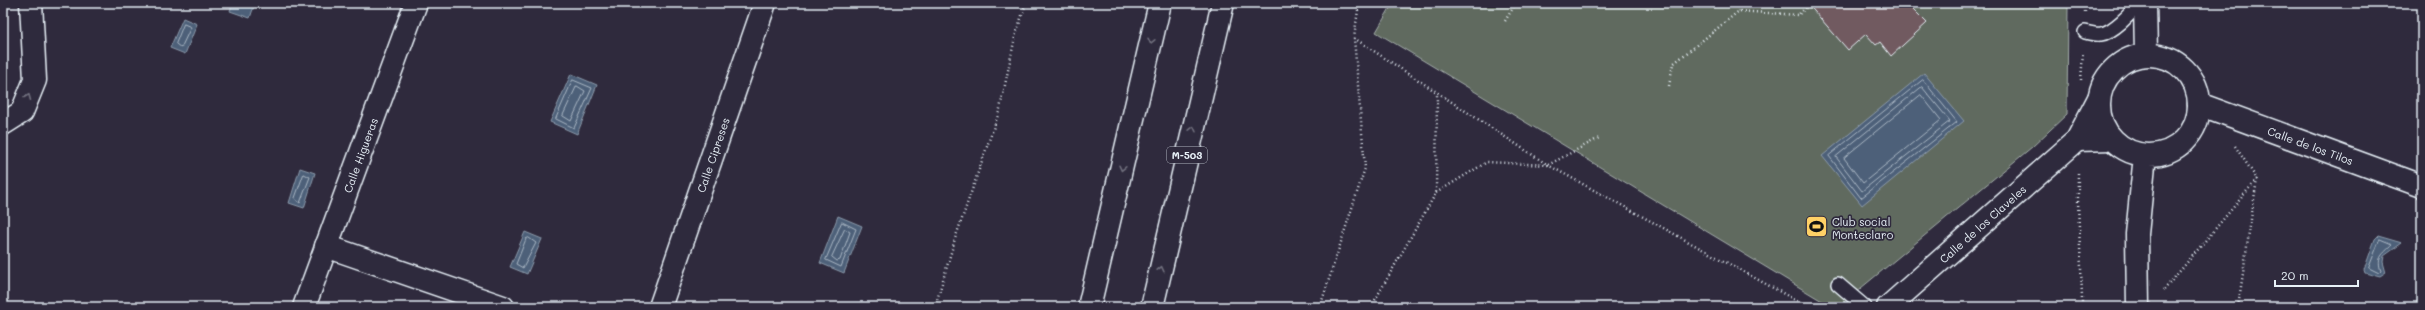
<svg xmlns="http://www.w3.org/2000/svg" width="2425" height="310" font-family="Mali,sans-serif">
  <style>
    .park { fill: #606a5e; stroke: #a4aeab }
    .water { fill: #4e6179; stroke: #8c9bac }
    .lines { fill: none; stroke-linecap: round; stroke-linejoin: round }
    .shore { stroke: #aab7c5; stroke-width: 1 }
    .building { fill: #715a61; stroke: #e8f1f8 }
    .lane-casing { stroke: #e8f1f8; stroke-width: 16 }
    .street-casing { stroke: #e8f1f8; stroke-width: 25 }
    .secondary-casing { stroke: #e8f1f8; stroke-width: 25 }
    .highway-casing { stroke: #e8f1f8; stroke-width: 25 }
    .path { stroke: #e8f1f8; stroke-width: 2.5; stroke-dasharray: 1 3; stroke-linecap: butt }
    .lane { stroke: #2f2a3d; stroke-width: 13 }
    .street { stroke: #2f2a3d; stroke-width: 22 }
    .secondary { stroke: #2f2a3d; stroke-width: 22 }
    .highway { stroke: #2f2a3d; stroke-width: 22 }
    .oneway { stroke: #70707e }
    .labels { text-anchor: middle; dominant-baseline: central; stroke-width: 3.5; stroke-linejoin: round; paint-order: stroke }
    .shield { fill: #2f2a3d; stroke: #b0b5c0; stroke-width: 1 }
    .shield-label { font-size: 10px; font-weight: bold; fill: #e8f1f8 }
    .street-label { font-size: 11px; fill: #e8f1f8; stroke: #2f2a3d }
    .poi-label { font-size: 11px; fill: #e8f1f8; stroke: #2f2a3d; text-anchor: start }
  </style>
  <rect width="100%" height="100%" fill="#2f2a3d"/>
  <filter id="ink" filterUnits="userSpaceOnUse"><feTurbulence type="fractalNoise" baseFrequency=".025" numOctaves="2"/><feDisplacementMap in="SourceGraphic" scale="8" xChannelSelector="R" yChannelSelector="G"/><feConvolveMatrix kernelMatrix="1 2 1 2 8 2 1 2 1" color-interpolation-filters="sRGB"/></filter>
  <g filter="url(#ink)">
    <!-- park -->
    <path class="park" d="M1393,3H2068L2067,114L2032,147L1838,307H1832L1376,32Z"/>
    <!-- water -->
    <path class="water" d="M233,3H255L250,18L230,11Z
      M183,18L197,24L185,54L170,48Z
      M1924,73L1964,121L1862,205L1822,156Z
      M571,74L597,85L577,134L550,122Z
      M300,168L315,173L304,208L289,203Z
      M838,216L862,226L844,273L820,263Z
      M525,232L542,239L527,274L510,267Z
      M2378,236L2402,243L2384,256L2383,262L2386,273L2380,277L2365,273L2364,270L2375,239Z"/>
    <g class="lines">
      <!-- shore -->
      <path class="shore" d="M184,24L191,27L181,48L176,44Z
        M573,80L592,88L574,128L556,119Z
        M1923,80L1957,122L1861,198L1829,156Z
        M577,86L585,91L571,121L563,116Z
        M1922,87L1950,121L1862,191L1836,157Z
        M1921,95L1941,120L1863,183L1844,158Z
        M304,174L310,177L300,203L295,199Z
        M842,222L856,229L841,267L826,260Z
        M845,229L850,232L840,260L837,261L832,257Z
        M529,238L536,243L523,268L516,264L526,239Z
        M2380,240L2392,245C2383,254 2376,257 2381,271L2379,273L2369,268Z"/>
    </g>
    <!-- building -->
    <path class="building" d="M1807,3H1907L1927,23L1891,56L1880,42L1876,45L1866,34L1848,50Z"/>
    <g class="lines">
      <defs>
        <path id="lane" d="M2085,32C2089,33 2096,35 2101,34C2111,33 2134,13 2136,3
          M1838,284L1865,307"/>
        <g id="street">
          <path id="s1" d="M2199,104L2422,186"/>
          <path d="M3,124L22,112L35,80L31,3"/>
          <path d="M2077,140L2111,139"/>
          <path d="M326,246L503,307"/>
          <path id="s2" d="M304,307L416,3"/>
          <path id="s3" d="M660,307L765,3"/>
          <path id="s4" d="M1888,307L2077,140L2099,98"/>
        </g>
        <path id="secondary" d="M2145,3L2146,54
          M2099 105a50 50 0 1 1 100 0a50 50 0 1 1-100 0Z
          M2138,307L2137,234L2145,155"/>
        <path id="highway" d="M1089,307L1160,3
          M1152,307L1223,3"/>
      </defs>
      <!-- lane casing -->
      <use href="#lane" class="lane-casing"/>
      <!-- street casing -->
      <use href="#street" class="street-casing"/>
      <!-- secondary casing -->
      <use href="#secondary" class="secondary-casing"/>
      <!-- highway casing -->
      <use href="#highway" class="highway-casing"/>
      <!-- path -->
      <path class="path" d="M1736,3L1739,11
        M2085,3V12
        M1505,21L1516,3
        M1354,38L1548,165L1599,138
        M2081,80L2083,53
        M1669,86L1673,64L1739,11L1798,15L1811,3
        M2235,146L2257,179L2238,307
        M2078,173C2077,218 2082,262 2082,307
        M1436,193L1487,162L1548,165L1808,307
        M2164,290L2257,179
        M935,307L955,239L1000,109L1015,37L1026,3
        M1320,307L1365,168L1354,38L1359,3
        M1371,307L1436,193L1437,93"/>
      <!-- lane -->
      <use href="#lane" class="lane"/>
      <!-- street -->
      <use href="#street" class="street"/>
      <!-- secondary -->
      <use href="#secondary" class="secondary"/>
      <!-- highway -->
      <use href="#highway" class="highway"/>
    </g>
    <!-- one-way arrows -->
    <defs><path id="oneway-chevron" d="M-2-3.5L2.5 0L-2 3.5" fill="none" stroke-width="1.6" stroke-linecap="round" stroke-linejoin="round"/></defs>
    <g class="oneway">
      <use href="#oneway-chevron" transform="translate(1151 41) rotate(103)"/>
      <use href="#oneway-chevron" transform="translate(28 97) rotate(-68)"/>
      <use href="#oneway-chevron" transform="translate(1193 129) rotate(-77)"/>
      <use href="#oneway-chevron" transform="translate(1122 168) rotate(103)"/>
      <use href="#oneway-chevron" transform="translate(1161 269) rotate(-77)"/>
    </g>
  </g>
  <!-- icons -->
  <defs>
    <symbol id="stadium-square" viewBox="-11 -11 22 22"><rect x="-9" y="-9" width="18" height="18" rx="4" fill="#ffd166" stroke="#2f2a3d"/><path d="M0-5a6.5 5 0 1 0 0 10a6.5 5 0 1 0 0-10ZM-3.5-1.8h7v3.6h-7Z" fill="#111"/></symbol>
  </defs>
  <g fill-rule="evenodd">
    <use href="#stadium-square" x="1804" y="214" width="25" height="25"/>
  </g>
  <g class="labels">
    <!-- shield labels -->
    <rect class="shield" x="1167" y="147" width="40" height="16" rx="3"/>
    <g class="shield-label">
      <text x="1187" y="155">M-503</text>
    </g>
    <!-- street labels -->
    <g class="street-label">
      <text stroke="none"><textPath href="#s1" startOffset="119">Calle de los Tilos</textPath></text>
      <text stroke="none"><textPath href="#s2" startOffset="162">Calle Higueras</textPath></text>
      <text stroke="none"><textPath href="#s3" startOffset="161">Calle Cipreses</textPath></text>
      <text stroke="none"><textPath href="#s4" startOffset="126">Calle de los Claveles</textPath></text>
    </g>
    <!-- poi labels -->
    <g class="poi-label">
      <text x="1832" y="221">Club social<tspan x="1832" dy="13">Monteclaro</tspan></text>
    </g>
  </g>
  <!-- margin -->
  <rect width="2425" height="310" fill="none" stroke="#2f2a3d" stroke-width="16"/>
  <rect x="8" y="8" width="2409" height="294" fill="none" stroke="#e8f1f8" stroke-width="1.5" filter="url(#ink)"/>
  <!-- scale -->
  <path d="M2275 280v6h83v-6" fill="none" stroke="#e8f1f8" stroke-width="2"/>
  <text x="2281" y="280" font-size="12" fill="#e8f1f8" stroke="#2f2a3d" stroke-width="3" paint-order="stroke">20 m</text>
</svg>
